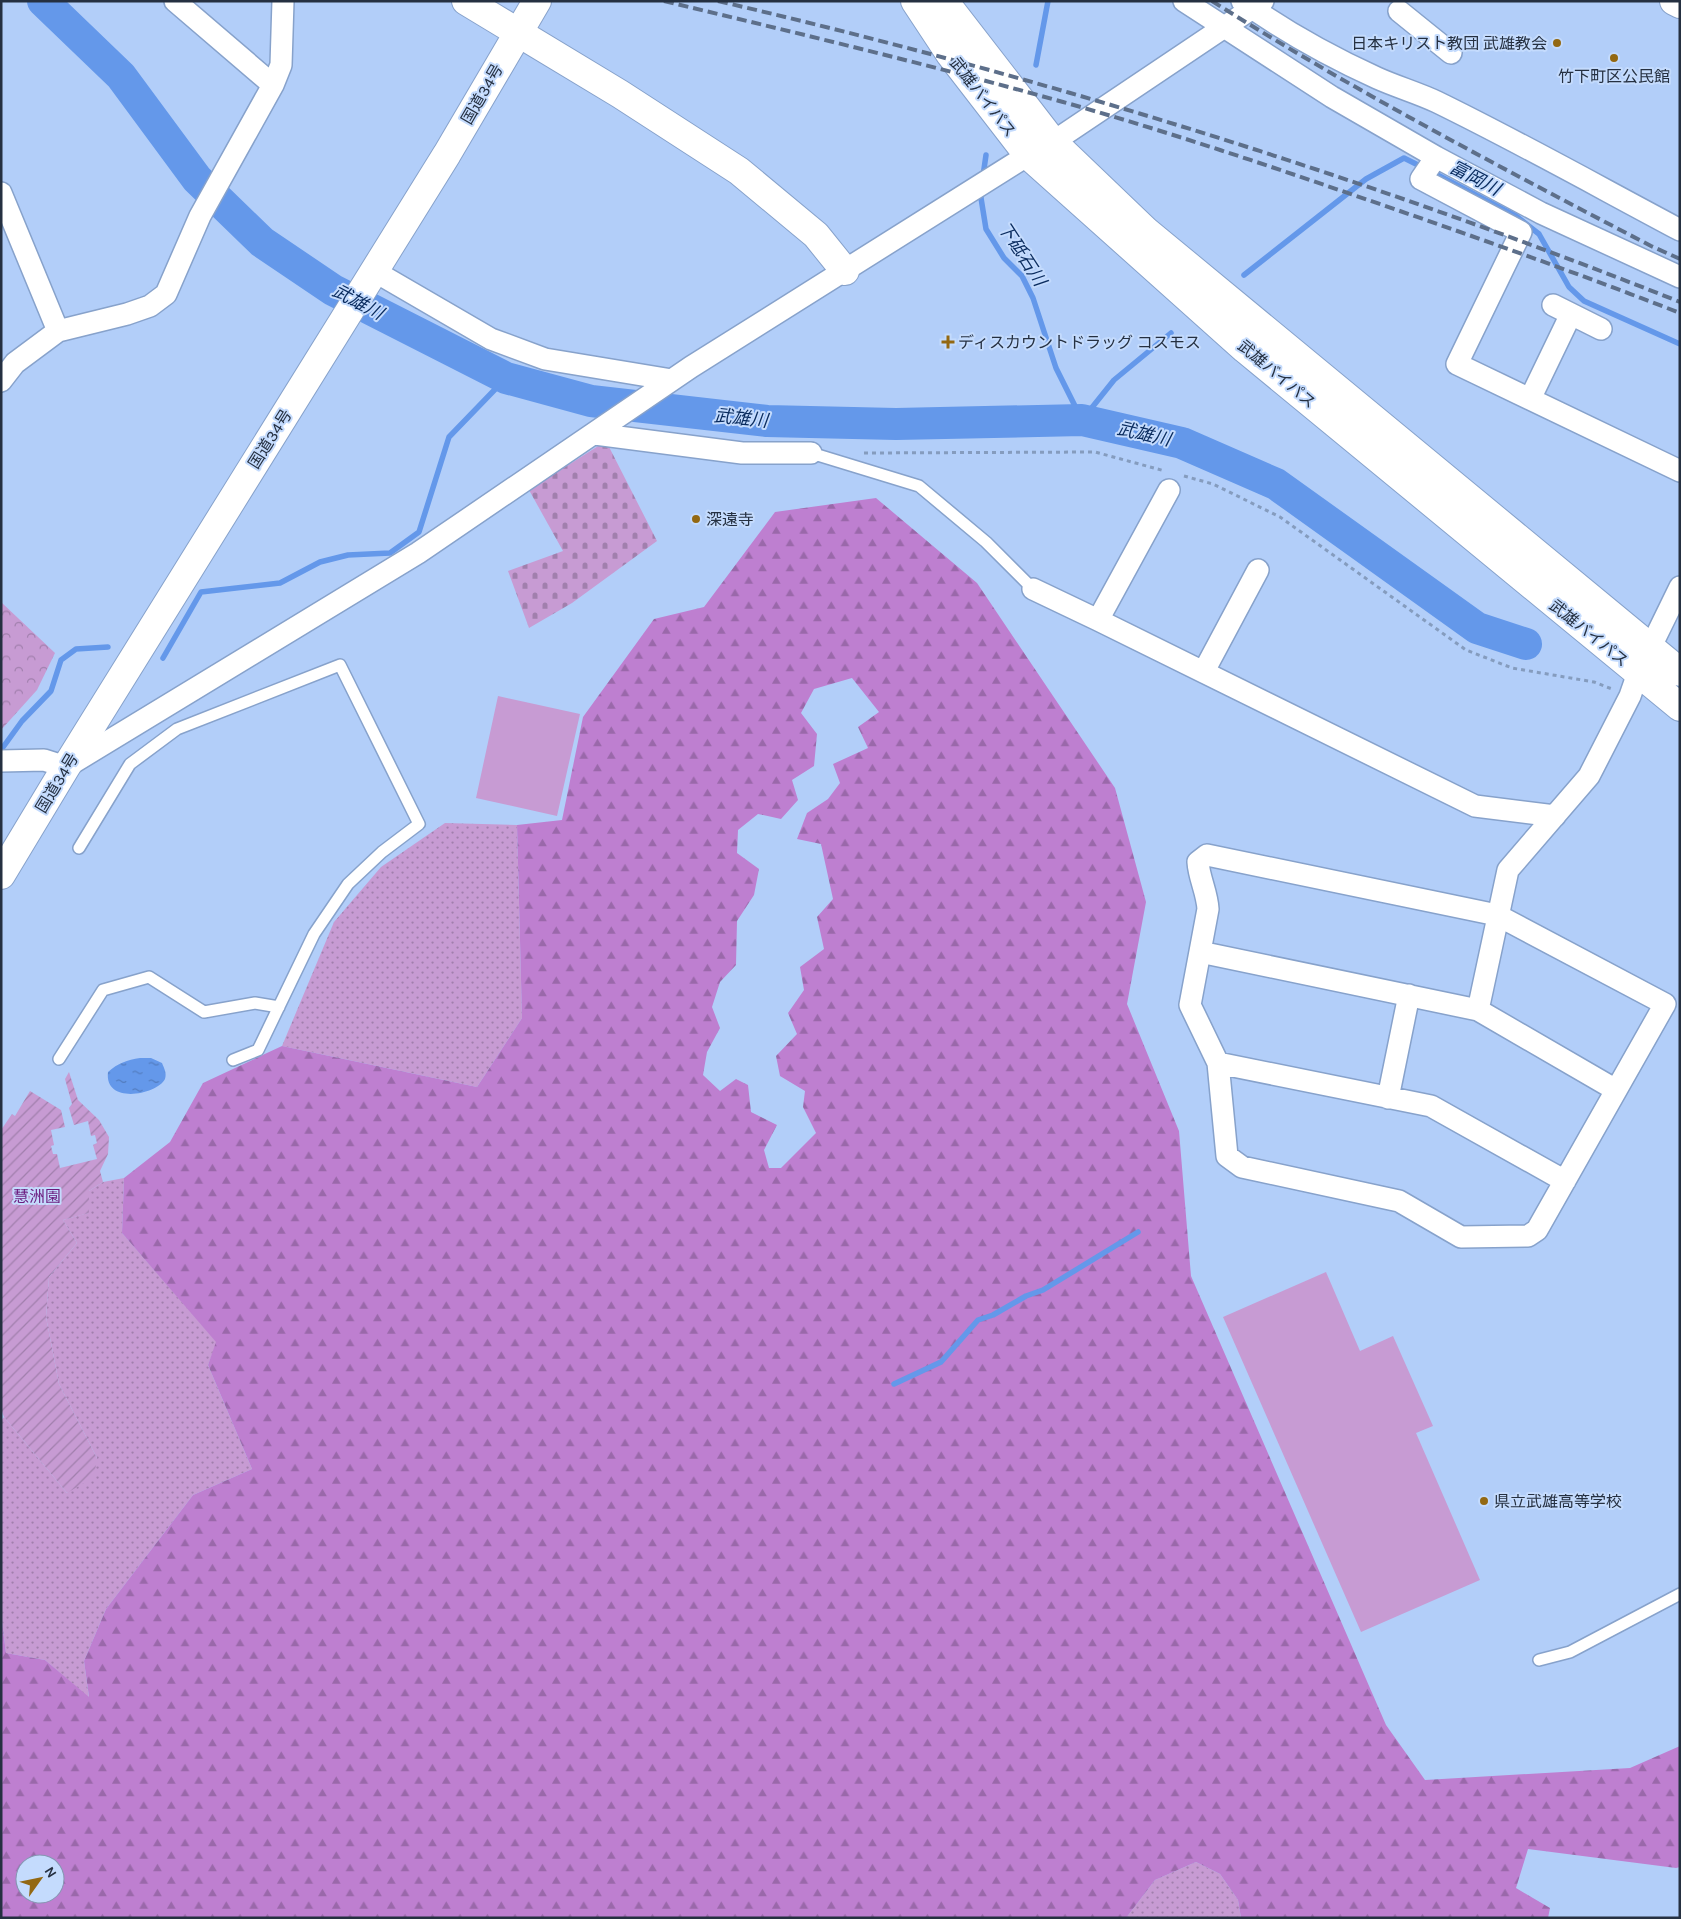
<svg xmlns="http://www.w3.org/2000/svg" width="1681" height="1919" font-family="Karla,'Noto Sans JP',sans-serif">
  <style>
    .grass { fill: url(#grass-dots) }
    .forest { fill: url(#forest-firs); fill-rule: evenodd }
    .cemetery { fill: url(#cemetery-stones) }
    .park { fill: url(#park-crowns) }
    .garden { fill: url(#garden-furrows) }
    .pitch { fill: #c79bd3 }
    .water { fill: url(#water-ripples) }
    .lines { fill: none; stroke-linecap: round; stroke-linejoin: round }
    .stream { stroke: #6498ea; stroke-width: 5.5 }
    .river { stroke: #6498ea; stroke-width: 32 }
    .lane-casing { stroke: #87a2cb; stroke-width: 14 }
    .street-casing { stroke: #87a2cb; stroke-width: 24 }
    .secondary-casing { stroke: #87a2cb; stroke-width: 30 }
    .primary-casing { stroke: #87a2cb; stroke-width: 30 }
    .highway-casing { stroke: #87a2cb; stroke-width: 30 }
    .path { stroke: #859cbe; stroke-width: 3; stroke-dasharray: 4 4; stroke-linecap: butt }
    .lane { stroke: #fff; stroke-width: 11 }
    .street { stroke: #fff; stroke-width: 21 }
    .secondary { stroke: #fff; stroke-width: 28 }
    .primary { stroke: #fff; stroke-width: 28 }
    .highway { stroke: #fff; stroke-width: 28 }
    .rail { stroke: #5d6f8a; stroke-width: 4; stroke-dasharray: 10 5; stroke-linecap: butt }
    .poi-dot { fill: #936812; stroke: #c4dbfd; stroke-width: 2 }
    .labels { text-anchor: middle; dominant-baseline: central; stroke-width: 4; stroke-linejoin: round; paint-order: stroke }
    .poi-label { font-size: 16px; fill: #253041; stroke: #c4dbfd; text-anchor: start }
    .street-label { font-size: 16px; fill: #253041; stroke: #c4dbfd }
    .park-label { font-size: 16px; fill: #6b1b7e; stroke: #c4dbfd }
    .water-label { font-size: 18px; font-style: italic; fill: #092b5e; stroke: #c4dbfd }
  </style>
  <defs>
    <pattern id="grass-dots" width="8" height="8" patternUnits="userSpaceOnUse" patternTransform="scale(1.25)"><rect width="8" height="8" fill="#c79bd3"/><path d="M2 2h.1M6 6h.1" fill="none" stroke="#a17fad" stroke-width="1.8" stroke-linecap="round"/></pattern>
    <pattern id="forest-firs" width="22" height="20" patternUnits="userSpaceOnUse" patternTransform="scale(1.25)"><rect width="22" height="20" fill="#be7fd0"/><path d="M5 1l3.5 6h-7zM16 11l3.5 6h-7z" fill="#9a68aa"/></pattern>
    <pattern id="cemetery-stones" width="16" height="16" patternUnits="userSpaceOnUse" patternTransform="scale(1.25)"><rect width="16" height="16" fill="#c79bd3"/><path d="M2 7V4a2 2 0 0 1 4 0v3zM10 15v-3a2 2 0 0 1 4 0v3z" fill="#a17fad"/></pattern>
    <pattern id="park-crowns" width="20" height="18" patternUnits="userSpaceOnUse" patternTransform="scale(1.25)"><rect width="20" height="18" fill="#c79bd3"/><path d="M2 6a3 3 0 1 1 6 0M12 15a3 3 0 1 1 6 0" fill="none" stroke="#a17fad"/></pattern>
    <pattern id="garden-furrows" width="10" height="10" patternUnits="userSpaceOnUse" patternTransform="scale(1.25)"><rect width="10" height="10" fill="#c79bd3"/><path d="M-1 1l2-2M0 10L10 0M9 11l2-2" fill="none" stroke="#a17fad"/></pattern>
    <pattern id="water-ripples" width="26" height="14" patternUnits="userSpaceOnUse" patternTransform="scale(1.25)"><rect width="26" height="14" fill="#6498ea"/><path d="M2 4q2-2 4 0t4 0M15 11q2-2 4 0t4 0" fill="none" stroke="#527cbf"/></pattern>
  </defs>
  <rect width="100%" height="100%" fill="#b2cef9"/>
  <!-- grass -->
  <path class="grass" d="M445,823L517,825L522,1018L477,1087L282,1046L334,922L381,867Z
    M124,1178L122,1233L217,1342L208,1365L252,1469L193,1495L106,1609L84,1661L89,1698L45,1660L6,1653L1,1614V1421L4,1417L67,1493L97,1458L59,1384L46,1317L49,1277L77,1243L63,1220L88,1213L89,1191L103,1182Z
    M1196,1862L1220,1874L1238,1900L1241,1918H1126L1155,1880Z"/>
  <!-- forest -->
  <path class="forest" d="M876,498L977,583L1115,788L1146,902L1127,1004L1179,1131L1191,1276L1386,1725L1425,1780L1630,1768L1680,1746V1867L1676,1868L1528,1849L1516,1888L1550,1908L1548,1918H1241L1238,1900L1220,1874L1196,1862L1155,1880L1126,1918H1V1614L6,1653L45,1660L89,1697L84,1661L106,1609L193,1495L252,1469L208,1365L216,1342L122,1233L124,1178L170,1142L203,1083L282,1046L477,1087L522,1018L517,825L562,820L583,717L654,619L704,607L775,512ZM852,678L879,712L858,727L868,748L833,764L840,783L828,799L807,813L797,839L821,844L833,899L817,917L824,949L800,967L804,990L788,1013L797,1034L776,1056L780,1076L805,1091L803,1107L816,1133L781,1168H769L764,1150L777,1125L751,1112L748,1085L736,1079L720,1091L703,1075L707,1052L720,1028L712,1007L720,982L736,965L737,921L754,895L759,869L737,853L738,830L758,814L781,819L798,800L792,780L814,766L817,734L801,713L814,689ZM25,1864H55V1894H25Z"/>
  <!-- cemetery -->
  <path class="cemetery" d="M606,441L657,541L572,603L529,628L508,571L563,551L529,490Z"/>
  <!-- park -->
  <path class="park" d="M1,602L55,653L37,690L1,730Z"/>
  <!-- garden -->
  <path class="garden" d="M69,1072L78,1100L99,1120L109,1137L108,1154L100,1171L103,1182L89,1191V1213L63,1220L77,1243L49,1277L46,1317L59,1384L97,1458L94,1477L67,1493L4,1417L1,1409V1130L12,1114L15,1116L30,1091L61,1110L65,1127L51,1130L54,1145L51,1146L53,1154H57L60,1168L97,1159L93,1145L97,1143L95,1135L91,1136L88,1121L74,1125L69,1108L72,1104L65,1079Z"/>
  <!-- pitch -->
  <path class="pitch" d="M498,696L580,714L557,816L476,798Z
    M1326,1272L1360,1351L1393,1336L1433,1426L1416,1433L1480,1580L1361,1632L1223,1317Z"/>
  <!-- water -->
  <path class="water" d="M140,1058H151L162,1063C164,1068 167,1073 165,1079C157,1095 104,1105 108,1072C118,1063 127,1060 140,1058Z"/>
  <g class="lines">
    <!-- stream -->
    <path class="stream" d="M1036,65L1048,1
      M1432,172L1516,216L1539,234L1569,287L1584,301L1680,344
      M983,176L986,155
      M982,190L981,198L986,229L1004,258L1022,276L1033,298L1056,368L1082,420L1114,380L1171,333
      M1244,275L1366,179L1404,158L1424,168
      M163,658L201,592L280,583L320,562L348,555L390,553L419,532L449,437L506,378
      M1,750L22,721L51,691L61,660L76,649L108,647
      M894,1384L941,1362L978,1320L993,1315L1026,1296L1043,1290L1138,1232"/>
    <!-- river -->
    <path class="river" d="M43,1L121,76L197,179L262,242L333,290L506,378L591,401L767,421L896,424L1082,420L1182,443L1276,484L1477,628L1526,644"/>
    <defs>
      <path id="lane" d="M811,453L919,486L986,542L1033,589
        M79,848L130,764L177,729L340,665L419,824L382,852L348,884L314,934L258,1050L233,1060
        M59,1059L103,990L149,977L204,1012L255,1003L279,1007
        M1539,1660L1570,1652L1680,1594"/>
      <path id="street" d="M175,1L273,85
        M1184,1L1332,97L1436,157L1541,213L1680,277
        M1242,1C1284,31 1331,57 1377,78C1397,87 1418,93 1437,102C1519,142 1599,187 1680,230
        M1399,11L1451,53
        M1436,157L1421,179L1521,232L1457,364L1680,471
        M1,193L58,331
        M374,271L491,339L545,359L672,380
        M1553,305L1601,329
        M1,381L15,363L58,331L127,314L150,306L166,294L200,216L273,85L281,65L283,1
        M1530,399L1571,314
        M595,434L742,453H811
        M1033,589L1098,620L1475,806L1555,816
        M1098,620L1169,490
        M1204,671L1258,570
        M1,761L44,760L66,767L418,553L691,367L1028,155L1053,142L1263,1
        M1207,855L1497,915L1665,1004L1537,1230L1528,1236L1461,1237L1399,1201L1242,1167L1227,1156L1218,1063L1190,1005L1208,909C1207,892 1199,878 1198,862Z
        M1200,952L1478,1010L1616,1090
        M1478,1010L1508,870L1589,776L1630,696L1638,673L1680,587
        M1218,1063L1431,1106L1565,1181
        M1388,1098L1409,995"/>
      <path id="secondary" d="M466,1L620,94L739,171L816,235L845,271"/>
      <path id="primary" d="M1674,1L1680,4"/>
      <path id="highway" d="M915,1L950,54L1028,155L1245,349L1680,707
        M944,1L1053,142L1146,231L1680,672
        M1,875L66,767L447,154L537,1"/>
    </defs>
    <!-- lane casing -->
    <use href="#lane" class="lane-casing"/>
    <!-- street casing -->
    <use href="#street" class="street-casing"/>
    <!-- secondary casing -->
    <use href="#secondary" class="secondary-casing"/>
    <!-- primary casing -->
    <use href="#primary" class="primary-casing"/>
    <!-- highway casing -->
    <use href="#highway" class="highway-casing"/>
    <!-- path -->
    <path class="path" d="M864,453L1095,452L1165,471
      M1184,476L1213,484L1280,517L1466,650L1512,668L1594,682L1612,689"/>
    <!-- lane -->
    <use href="#lane" class="lane"/>
    <!-- street -->
    <use href="#street" class="street"/>
    <!-- secondary -->
    <use href="#secondary" class="secondary"/>
    <!-- primary -->
    <use href="#primary" class="primary"/>
    <!-- highway -->
    <use href="#highway" class="highway"/>
    <!-- rail -->
    <path class="rail" d="M664,1C797,33 931,65 1063,102C1166,131 1267,165 1368,200C1473,236 1577,273 1680,313
      M718,1C1045,77 1368,178 1680,302
      M1212,1C1354,91 1502,168 1651,246L1680,259"/>
  </g>
  <!-- markers -->
  <g class="poi-dot">
    <circle cx="1557" cy="43" r="5"/>
    <circle cx="1614" cy="58" r="5"/>
    <path d="M945.5 334.5h5v5h5v5h-5v5h-5v-5h-5v-5h5z"/>
    <circle cx="696" cy="519" r="5"/>
    <circle cx="1484" cy="1501" r="5"/>
  </g>
  <g class="labels">
    <!-- poi labels -->
    <g class="poi-label">
      <text x="1547" y="43" text-anchor="end">日本キリスト教団 武雄教会</text>
      <text x="1614" y="76" text-anchor="middle">竹下町区公民館</text>
      <text x="958" y="342">ディスカウントドラッグ コスモス</text>
      <text x="706" y="519">深遠寺</text>
      <text x="1494" y="1501">県立武雄高等学校</text>
    </g>
    <!-- street labels -->
    <g class="street-label">
      <text transform="translate(482 94) rotate(-60)">国道34号</text>
      <text transform="translate(983 97) rotate(52)">武雄バイパス</text>
      <text transform="translate(1277 374) rotate(40)">武雄バイパス</text>
      <text transform="translate(270 439) rotate(-58)">国道34号</text>
      <text transform="translate(1589 633) rotate(39)">武雄バイパス</text>
      <text transform="translate(57 783) rotate(-59)">国道34号</text>
    </g>
    <!-- park labels -->
    <g class="park-label">
      <text x="37" y="1196">慧洲園</text>
    </g>
    <!-- water labels -->
    <g class="water-label">
      <text transform="translate(1475 178) rotate(27)">富岡川</text>
      <text transform="translate(1022 254) rotate(57)">下砥石川</text>
      <text transform="translate(358 302) rotate(28)">武雄川</text>
      <text transform="translate(741 418) rotate(6)">武雄川</text>
      <text transform="translate(1144 434) rotate(13)">武雄川</text>
    </g>
  </g>
  <!-- border -->
  <rect width="1681" height="1919" fill="none" stroke="#253041" stroke-width="5"/>
  <!-- north arrow -->
  <g transform="translate(40 1879) rotate(57)"><circle r="24" fill="#c4dbfd" stroke="#8497b2"/>
  <path d="M0-4L9 19L0 12L-9 19Z" fill="#936812"/>
  <text y="-8" font-size="14" font-weight="bold" text-anchor="middle" fill="#253041">N</text>
  </g>
</svg>
